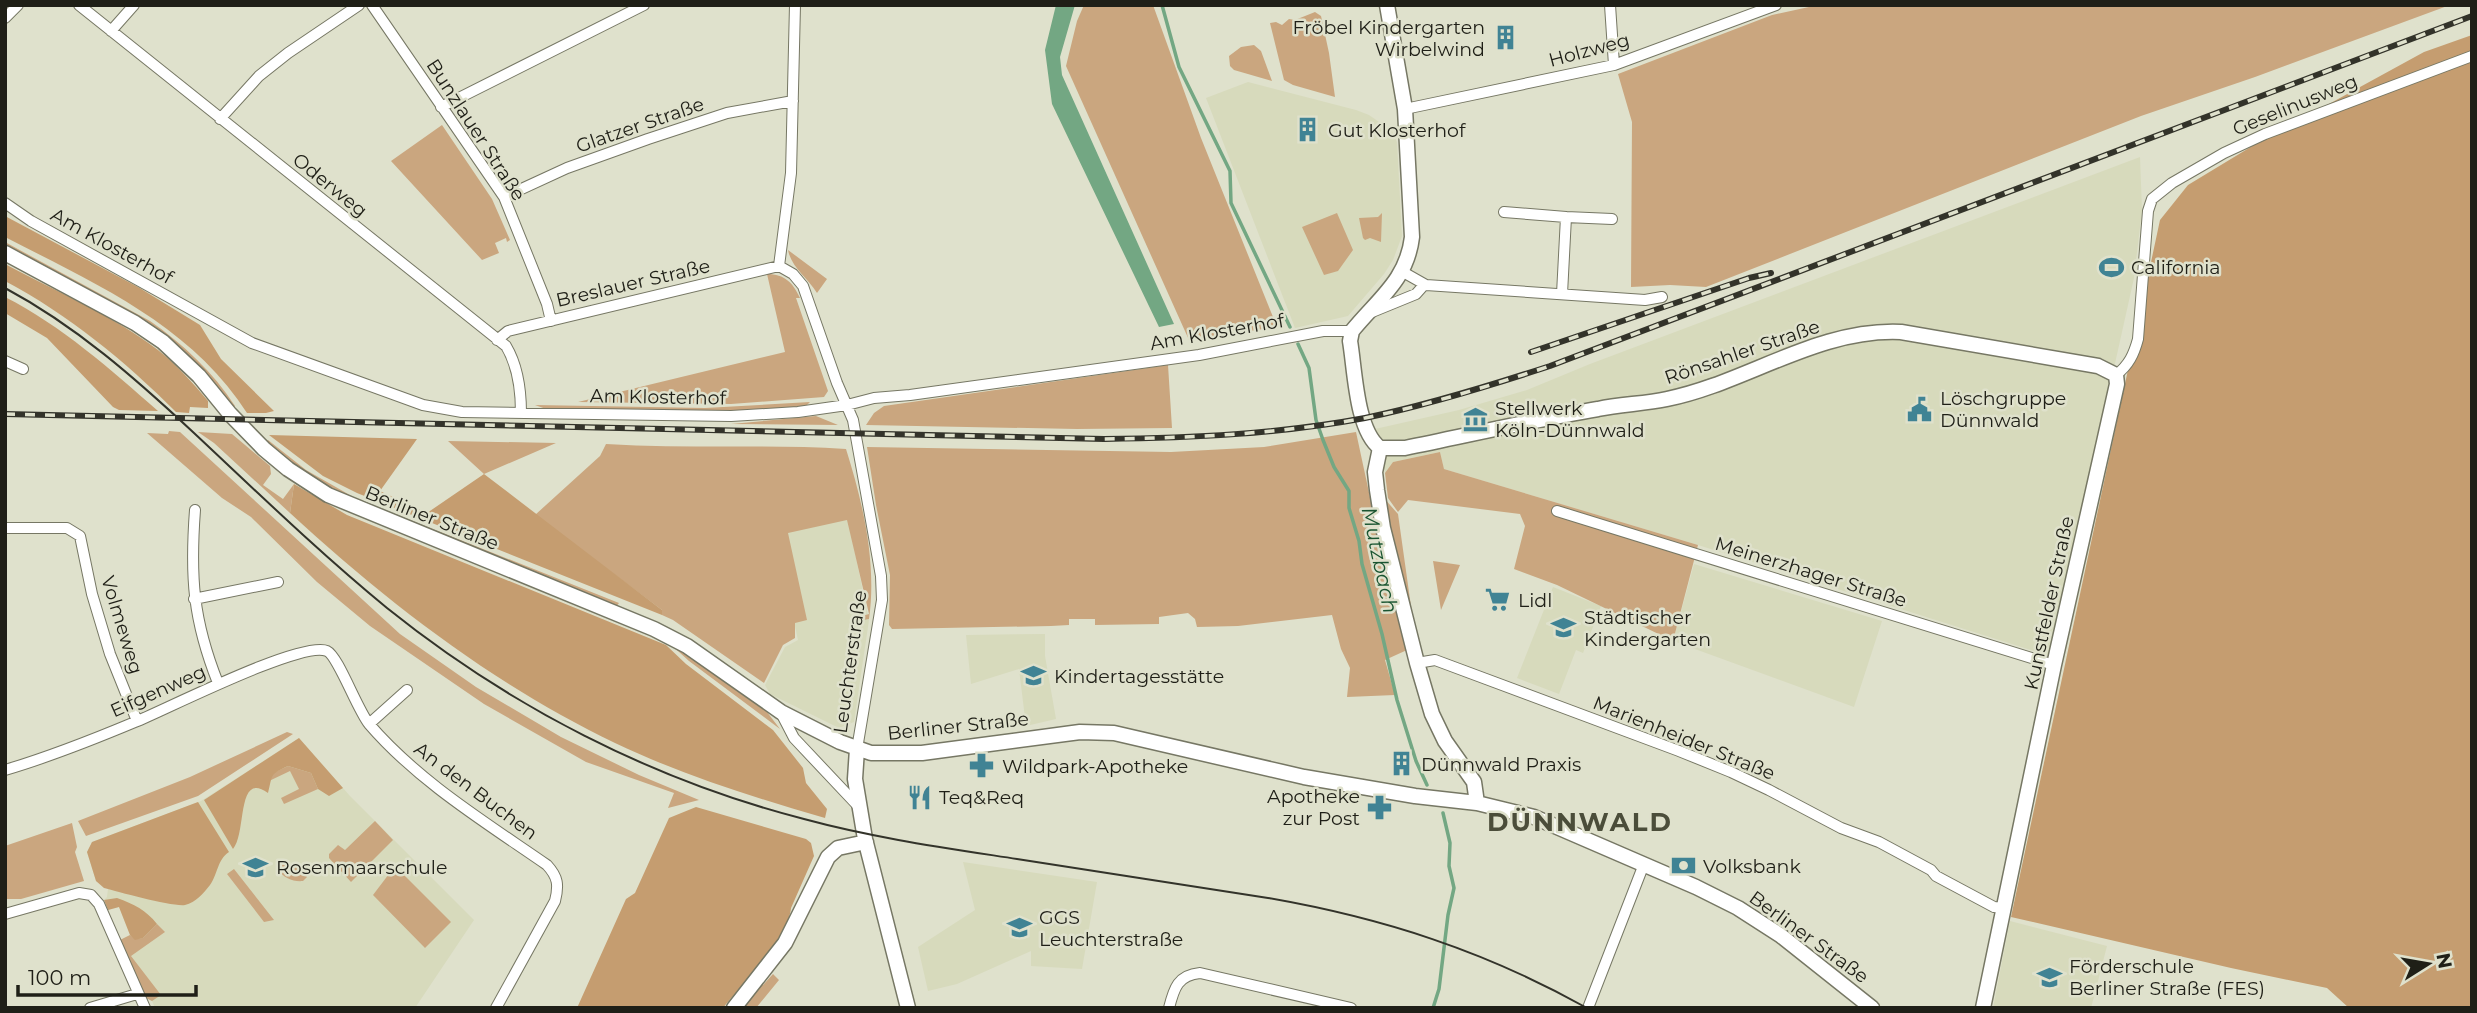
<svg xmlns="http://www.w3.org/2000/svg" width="2477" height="1013" font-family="Montserrat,sans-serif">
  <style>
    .built { fill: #d7dabc }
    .green { fill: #caa67f }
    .forest { fill: #c59d70 }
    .water { fill: #73a783 }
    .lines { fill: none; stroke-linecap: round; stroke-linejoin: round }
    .stream { stroke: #73a783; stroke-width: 3.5 }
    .street-casing { stroke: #767764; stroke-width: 12 }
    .secondary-casing { stroke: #767764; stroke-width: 17 }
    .street { stroke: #fff; stroke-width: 10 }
    .secondary { stroke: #fff; stroke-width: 14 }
    .tram { stroke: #33332a; stroke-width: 2 }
    .rail-casing { stroke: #33332a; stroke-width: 6 }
    .rail { stroke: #dfe1cc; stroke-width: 3.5; stroke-dasharray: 10; stroke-linecap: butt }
    .labels { text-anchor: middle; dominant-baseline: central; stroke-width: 5; stroke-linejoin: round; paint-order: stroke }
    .poi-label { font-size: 19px; fill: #1f1f17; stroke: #dfe1cc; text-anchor: start }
    .street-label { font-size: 19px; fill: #1f1f17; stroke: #dfe1cc }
    .water-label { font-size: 21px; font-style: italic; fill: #1a5531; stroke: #dfe1cc }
    .district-label { font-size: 26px; font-weight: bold; letter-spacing: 2px; fill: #4b4d3a; stroke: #dfe1cc }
  </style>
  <rect width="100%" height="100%" fill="#dfe1cc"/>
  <!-- built -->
  <path class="built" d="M1248,82L1356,110L1369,115L1392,131L1397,142L1402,236L1393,260L1384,274L1348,316L1295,328L1206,98Z
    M2140,157L2142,210L2134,278L2050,656L1698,545L1444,469L1440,452L1393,462L1385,473L1375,429L1459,410L1527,390L1590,364Z
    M845,505L869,620L854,722L839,728L770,694L765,685L785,647L798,640L772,521Z
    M1694,564L1882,621L1854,707L1673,641Z
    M1553,587L1601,606L1583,653L1576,650L1559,694L1517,678Z
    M1045,634V656L1056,719L1026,726L1019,669L971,684L966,635Z
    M299,738L350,796L474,920L415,1008H155L152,1001L146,998L120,940L130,935L119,907L108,910L104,900L107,897L108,889L96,881L87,852L92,842L201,801Z
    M963,862L1097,882L1082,969L1031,966V951L957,984L928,991L918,947L975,910Z
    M2010,921L2107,946L2091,1008H1993Z"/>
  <!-- green -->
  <path class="green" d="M1084,5H1153L1201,138L1277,327L1189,340L1066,66L1077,21Z
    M1818,5H2450L2255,77L2141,116L1706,287L1670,285L1631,287L1632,122L1618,74L1772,15Z
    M1315,12L1321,16L1329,53L1335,97L1293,85L1284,80L1270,23L1276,22L1282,25L1289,19L1295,20Z
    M1254,45L1261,51L1272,81L1234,70L1230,66L1229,56L1241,47Z
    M442,125L492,199L510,240L507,242L506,238L495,243L499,253L482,260L391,161Z
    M1337,213L1353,250L1338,271L1324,275L1302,227Z
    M1382,213L1381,242L1370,238L1365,240L1363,238L1359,218L1378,217Z
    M5,242L150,321C183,344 213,372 235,406L233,408L204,372L167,337L5,247Z
    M788,250L827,279L817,293C808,278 791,267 788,250Z
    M767,274C785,274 793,283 800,298H796L828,391L824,397L731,404L578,402L785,352Z
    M1168,365L1172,428L1077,429L866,425L874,413L884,406Z
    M810,402L806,406L731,412L546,409L535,405L705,408Z
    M816,416L838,425L731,424Z
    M169,431L180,432L400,634L476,687L561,737L639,775L699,800L668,808L674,793L586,762L484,704L370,626L317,582L251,517L222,498L147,433L168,434Z
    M198,432L232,434L270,466L271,474L263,485L283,499L294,484L290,513L214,443Z
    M1356,432L1385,567L1407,650L1385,660L1395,695L1347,697L1350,668L1341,649L1332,615L1238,626L1197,627L1195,619L1188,613L1159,617V624L1095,625V619H1069V625L1051,626L892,629L889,625L890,575L876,505L867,447L1171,452L1264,447Z
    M268,440L306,470L355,498L619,603L616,607L354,501C322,484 293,466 266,442Z
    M448,441L556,443L484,474Z
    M606,444C686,449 766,444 846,449C863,503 877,563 869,619L863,620L859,617L869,614L847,520L788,533L807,620L795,623V638L783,645L764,683L673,620L662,615V610L535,515L600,456Z
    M1440,452L1444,469L1698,545L1673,641L1557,585L1514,569L1525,526L1520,514L1408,500L1398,512L1388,498L1385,473L1393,462Z
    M1383,497L1398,514L1416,642Z
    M1433,561L1460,565L1441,610Z
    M668,642L767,712L780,729L689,661Z
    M287,732L293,734L198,796L86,836L78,821L190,777Z
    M288,766L311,773L318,789L284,804L281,798L299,789L290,771L269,781L273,773Z
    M375,821L393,840L351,882L329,858V854L338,845L345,850Z
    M72,823L77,847L75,852L84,881L21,899H5V846Z
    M293,863L303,867L307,877L303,881C293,882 284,878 278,870L280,865Z
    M395,866L451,922L425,948L373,895Z
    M234,869L274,920L264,922L227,874Z
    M157,924L165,932L131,956L161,995L152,1001L146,998L120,940L130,935L135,939L143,938Z
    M773,974L779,980L756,1008H741L761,984L763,985Z"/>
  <!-- forest -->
  <path class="forest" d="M2472,35V1008H2349L2327,988L2231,968L2011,917L2160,220L2188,185L2254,145L2424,52Z
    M5,216L138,287L200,325L221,359L274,411L266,413H247C191,325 94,283 5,237Z
    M5,264C55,291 114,316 158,350C177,365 193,383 208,401V408L190,407L189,413L176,412C125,361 69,315 5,281Z
    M5,297C62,326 110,369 158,411L119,410L113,407L47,338L5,313Z
    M269,435L417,439L380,491L427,513L484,474L662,610V615L357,493L323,476Z
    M294,484L347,515L666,645L686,664L773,730L803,768L806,783L827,809L825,818C753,797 682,775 615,743C494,685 388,603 290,513Z
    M299,738L343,788L329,796L318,789L311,773L288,766C269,775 273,774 268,793C236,770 247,833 233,849L204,800Z
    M198,802L229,852C217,860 218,874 210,885C203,894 196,902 185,905C173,907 119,892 104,888L96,881L87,852L92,842Z
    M696,807L806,839L811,843L814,856L791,908C789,936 741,985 723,1008H577L626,899L635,893L669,818Z
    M117,898C134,904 146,910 157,924L143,938L135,940L130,935L119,907L108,910L104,900Z"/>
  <!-- water -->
  <path class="water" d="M1056,5H1075L1060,57L1062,75L1174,324L1159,327L1052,104L1045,50Z"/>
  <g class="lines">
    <!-- stream -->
    <path class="stream" d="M1162,5L1179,67L1230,171L1231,203L1290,327
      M1298,344L1309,368L1316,420L1323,440L1334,467L1349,491V508L1359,541L1362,564L1382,634L1397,700L1416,761L1427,785
      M1433,1008L1439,989L1448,915L1454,888L1449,866L1450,843L1443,813"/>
    <defs>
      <path id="street" d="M79,5L506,346C518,366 521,389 521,413
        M372,5L504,197L547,304L551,321
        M1610,5L1614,65
        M5,18L18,5
        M111,31L134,5
        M441,107L644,5
        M1405,109L1614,65L1776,5
        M220,119L259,76L288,53L359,5
        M504,197L567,168L648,139L727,113L793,101
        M5,203L31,221L252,343L423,405L462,412L731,416L798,412L847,405L874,398L910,395L1199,355L1323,331H1352
        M1504,212L1566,217L1562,294
        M1566,217L1612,219
        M779,266L793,274L803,286L837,383L853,420L881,576L882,600L857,749
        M779,266L791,173L795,5
        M1403,272L1426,285L1645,300L1662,297
        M1372,312L1416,294L1424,285
        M497,340L508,331L779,266
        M5,361L23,369
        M2116,375C2129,365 2134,354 2138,339L2148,211L2152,199L2172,183L2224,153L2265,134L2472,56
        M195,510C190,577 193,620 218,683
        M1557,511L2054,665
        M5,528H67L80,536L92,594L110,654L137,721
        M194,599L278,582
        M1417,663L1435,660L1679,751L1731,772L1769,790L1841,828L1879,842L1931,870L1936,876L1994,907L2004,908
        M781,713L794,738L859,807
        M369,724L407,690
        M5,770C49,757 92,740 135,722C165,710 302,640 327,651C338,656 357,709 369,724C418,781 485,822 547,865C558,877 559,885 555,901L496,1008
        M5,914L79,893L91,895L99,904L145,1008
        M90,1008L137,994
        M1169,1008C1174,988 1178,975 1200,973L1351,1008
        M1588,1008L1644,864"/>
      <path id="secondary" d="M5,253L135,323L163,342L199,376L230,414L264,449L288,469L328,495L654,629L687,646L781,712L840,742L871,753H922L1080,732L1114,733L1304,777L1415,796L1477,803L1534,817L1696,887L1738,908L1780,935L1872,1008
        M1380,448H1405C1469,435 1533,420 1598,409C1621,404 1644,404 1667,399C1746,383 1818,328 1901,332L2098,366L2116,375L2117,384L2054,665L1983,1008
        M1380,448C1356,430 1355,370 1350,341L1352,331C1378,299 1407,280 1412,237L1405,109L1387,5
        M1380,448L1375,472L1377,490L1383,528L1417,663L1432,714L1445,741L1474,782L1477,803
        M857,749L855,779L865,839L908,1008
        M734,1008L785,943L828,857L838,848L866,842"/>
    </defs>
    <!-- street casing -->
    <use href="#street" class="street-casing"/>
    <!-- secondary casing -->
    <use href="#secondary" class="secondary-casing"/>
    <!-- street -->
    <use href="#street" class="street"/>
    <!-- secondary -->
    <use href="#secondary" class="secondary"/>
    <!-- tram -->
    <path class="tram" d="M5,288C76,326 135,378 194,433C257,492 320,553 387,608C509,706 652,780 804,819C874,838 946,848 1017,859C1101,872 1184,885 1268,898C1383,918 1485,951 1587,1008"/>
    <defs>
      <path id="rail" d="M1531,352L1749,278L1771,273
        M5,414L1104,439C1191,438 1279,434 1365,418C1428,405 1489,386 1550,366L2472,16"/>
    </defs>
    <!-- rail casing -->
    <use href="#rail" class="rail-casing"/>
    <!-- rail -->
    <use href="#rail" class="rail"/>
  </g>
  <!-- icons -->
  <defs>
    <symbol id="building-bare" viewBox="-9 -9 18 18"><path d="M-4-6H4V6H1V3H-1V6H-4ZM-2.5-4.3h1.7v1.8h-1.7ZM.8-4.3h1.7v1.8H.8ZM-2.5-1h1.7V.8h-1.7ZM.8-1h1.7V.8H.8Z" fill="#408394" stroke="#dfe1cc" stroke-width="2.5" paint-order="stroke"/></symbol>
    <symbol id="stadium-bare" viewBox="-9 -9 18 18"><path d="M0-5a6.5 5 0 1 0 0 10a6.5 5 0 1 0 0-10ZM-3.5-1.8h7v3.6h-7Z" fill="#408394" stroke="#dfe1cc" stroke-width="2.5" paint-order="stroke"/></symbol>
    <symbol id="civic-bare" viewBox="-9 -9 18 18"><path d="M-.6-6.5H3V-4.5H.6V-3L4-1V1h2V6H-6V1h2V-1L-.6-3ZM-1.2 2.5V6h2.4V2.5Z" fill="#408394" stroke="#dfe1cc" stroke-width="2.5" paint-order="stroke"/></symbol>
    <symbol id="museum-bare" viewBox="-9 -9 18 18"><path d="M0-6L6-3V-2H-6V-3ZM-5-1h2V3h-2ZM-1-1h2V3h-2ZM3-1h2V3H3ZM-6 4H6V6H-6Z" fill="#408394" stroke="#dfe1cc" stroke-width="2.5" paint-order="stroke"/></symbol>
    <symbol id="supermarket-bare" viewBox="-9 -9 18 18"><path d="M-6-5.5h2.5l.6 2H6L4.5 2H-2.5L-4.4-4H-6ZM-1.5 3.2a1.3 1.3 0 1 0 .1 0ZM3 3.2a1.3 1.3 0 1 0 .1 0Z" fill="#408394" stroke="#dfe1cc" stroke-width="2.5" paint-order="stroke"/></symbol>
    <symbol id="school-bare" viewBox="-9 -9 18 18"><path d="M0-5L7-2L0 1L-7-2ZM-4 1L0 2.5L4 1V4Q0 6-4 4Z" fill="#408394" stroke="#dfe1cc" stroke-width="2.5" paint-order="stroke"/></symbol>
    <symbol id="pharmacy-bare" viewBox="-9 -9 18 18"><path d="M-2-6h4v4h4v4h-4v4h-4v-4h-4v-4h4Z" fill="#408394" stroke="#dfe1cc" stroke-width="2.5" paint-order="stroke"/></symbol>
    <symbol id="restaurant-bare" viewBox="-9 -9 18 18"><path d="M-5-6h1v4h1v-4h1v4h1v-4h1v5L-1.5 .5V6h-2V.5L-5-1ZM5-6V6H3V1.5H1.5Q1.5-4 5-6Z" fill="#408394" stroke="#dfe1cc" stroke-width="2.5" paint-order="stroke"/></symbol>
    <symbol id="bank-bare" viewBox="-9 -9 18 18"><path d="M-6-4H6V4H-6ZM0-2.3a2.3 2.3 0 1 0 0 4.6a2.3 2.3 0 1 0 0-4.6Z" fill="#408394" stroke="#dfe1cc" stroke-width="2.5" paint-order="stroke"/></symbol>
  </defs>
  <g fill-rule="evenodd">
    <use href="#building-bare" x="1488" y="20" width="35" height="35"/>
    <use href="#building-bare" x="1290" y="112" width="35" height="35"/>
    <use href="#stadium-bare" x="2094" y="250" width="35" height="35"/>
    <use href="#civic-bare" x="1902" y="392" width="35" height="35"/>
    <use href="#museum-bare" x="1458" y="402" width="35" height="35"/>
    <use href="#supermarket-bare" x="1480" y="582" width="35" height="35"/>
    <use href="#school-bare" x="1546" y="610" width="35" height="35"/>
    <use href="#school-bare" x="1016" y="658" width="35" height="35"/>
    <use href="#building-bare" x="1384" y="746" width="35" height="35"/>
    <use href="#pharmacy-bare" x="964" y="748" width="35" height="35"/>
    <use href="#restaurant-bare" x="902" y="780" width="35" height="35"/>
    <use href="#pharmacy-bare" x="1362" y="790" width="35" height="35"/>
    <use href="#bank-bare" x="1666" y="848" width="35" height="35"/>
    <use href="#school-bare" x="238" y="850" width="35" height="35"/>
    <use href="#school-bare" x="1002" y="910" width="35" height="35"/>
    <use href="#school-bare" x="2032" y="960" width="35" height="35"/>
  </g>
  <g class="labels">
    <!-- poi labels -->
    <g class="poi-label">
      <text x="1485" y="27" text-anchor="end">Fröbel Kindergarten<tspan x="1485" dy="22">Wirbelwind</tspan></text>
      <text x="1328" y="130">Gut Klosterhof</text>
      <text x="2131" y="267">California</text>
      <text x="1940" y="398">Löschgruppe<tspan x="1940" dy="22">Dünnwald</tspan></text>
      <text x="1495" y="408">Stellwerk<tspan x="1495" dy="22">Köln-Dünnwald</tspan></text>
      <text x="1518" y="600">Lidl</text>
      <text x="1584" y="617">Städtischer<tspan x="1584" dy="22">Kindergarten</tspan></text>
      <text x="1054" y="676">Kindertagesstätte</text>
      <text x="1421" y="764">Dünnwald Praxis</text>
      <text x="1002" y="766">Wildpark-Apotheke</text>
      <text x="1360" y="796" text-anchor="end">Apotheke<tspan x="1360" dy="22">zur Post</tspan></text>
      <text x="939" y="797">Teq&amp;Req</text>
      <text x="1703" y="866">Volksbank</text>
      <text x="276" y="867">Rosenmaarschule</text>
      <text x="1039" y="917">GGS<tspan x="1039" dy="22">Leuchterstraße</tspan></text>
      <text x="2069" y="966">Förderschule<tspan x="2069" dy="22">Berliner Straße (FES)</tspan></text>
    </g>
    <!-- street labels -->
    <g class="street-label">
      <text transform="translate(1589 50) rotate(-15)">Holzweg</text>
      <text transform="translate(2295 105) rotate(-22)">Geselinusweg</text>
      <text transform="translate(640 125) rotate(-19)">Glatzer Straße</text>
      <text transform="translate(476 130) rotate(57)">Bunzlauer Straße</text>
      <text transform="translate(330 185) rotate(39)">Oderweg</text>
      <text transform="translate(112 246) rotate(29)">Am Klosterhof</text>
      <text transform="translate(633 283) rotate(-13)">Breslauer Straße</text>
      <text transform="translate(1217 332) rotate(-10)">Am Klosterhof</text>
      <text transform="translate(1742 352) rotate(-19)">Rönsahler Straße</text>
      <text transform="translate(658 397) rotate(1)">Am Klosterhof</text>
      <text transform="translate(432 518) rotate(22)">Berliner Straße</text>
      <text transform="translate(1811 572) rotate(17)">Meinerzhager Straße</text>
      <text transform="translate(2049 603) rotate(-78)">Kunstfelder Straße</text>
      <text transform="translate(122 625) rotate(73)">Volmeweg</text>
      <text transform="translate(850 662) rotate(-82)">Leuchterstraße</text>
      <text transform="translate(158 691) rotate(-24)">Eifgenweg</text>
      <text transform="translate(958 726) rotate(-6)">Berliner Straße</text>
      <text transform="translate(1684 738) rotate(22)">Marienheider Straße</text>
      <text transform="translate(476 791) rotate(37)">An den Buchen</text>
      <text transform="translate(1809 937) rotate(36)">Berliner Straße</text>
    </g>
    <!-- water labels -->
    <g class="water-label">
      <text transform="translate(1380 560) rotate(78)">Mutzbach</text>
    </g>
    <!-- district labels -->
    <g class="district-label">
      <text x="1580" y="822">DÜNNWALD</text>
    </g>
  </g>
  <!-- border -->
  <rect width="2477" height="1013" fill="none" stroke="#1f1f17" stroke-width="14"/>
  <!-- north arrow -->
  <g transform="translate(2428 964) rotate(79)" stroke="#dfe1cc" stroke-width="5" paint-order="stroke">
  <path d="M0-5L12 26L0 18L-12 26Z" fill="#1f1f17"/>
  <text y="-10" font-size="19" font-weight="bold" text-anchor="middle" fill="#1f1f17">N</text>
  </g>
  <!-- scale -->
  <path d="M18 985v10h178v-10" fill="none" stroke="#1f1f17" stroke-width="3.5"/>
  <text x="28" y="985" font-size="21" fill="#1f1f17" stroke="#dfe1cc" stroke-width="5" paint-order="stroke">100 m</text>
</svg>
